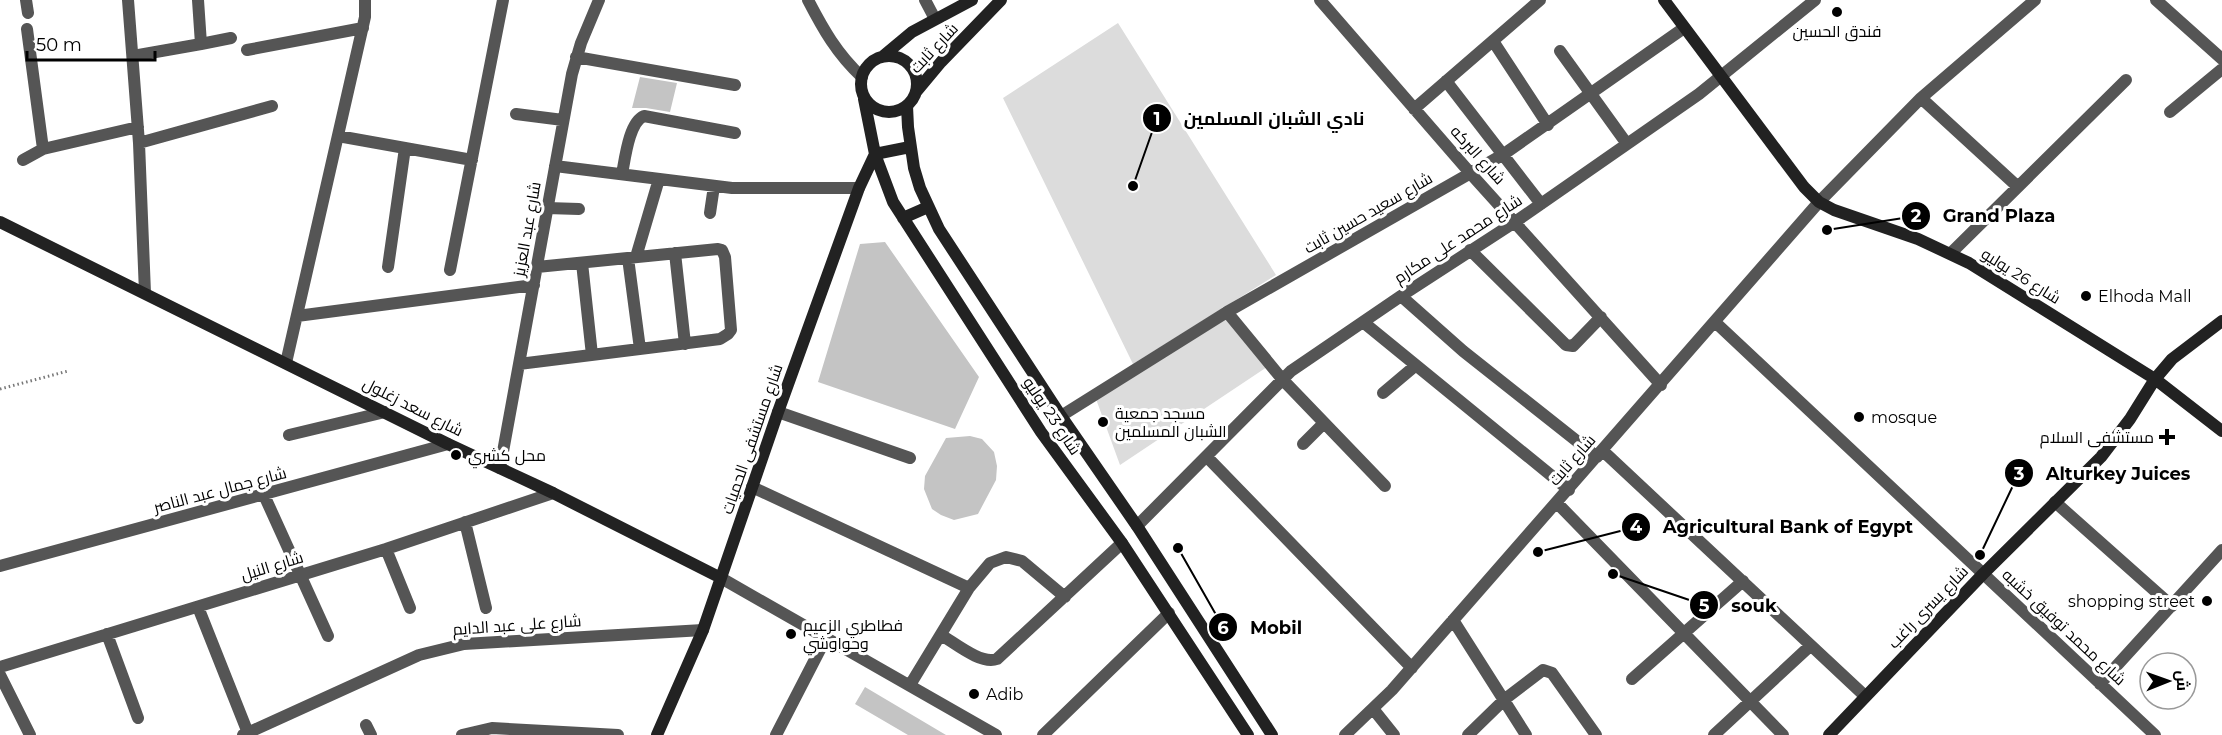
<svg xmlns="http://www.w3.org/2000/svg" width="2222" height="735" font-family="Montserrat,Cairo,sans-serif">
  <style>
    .green { fill: #dcdcdc }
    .building { fill: #c4c4c4 }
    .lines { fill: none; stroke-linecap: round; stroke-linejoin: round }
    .path { stroke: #777; stroke-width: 3; stroke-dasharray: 1.5 3; stroke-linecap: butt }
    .street { stroke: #555; stroke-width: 12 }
    .secondary { stroke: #222; stroke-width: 12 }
    .poi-dot { fill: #000; stroke: #fff; stroke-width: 2 }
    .labels { text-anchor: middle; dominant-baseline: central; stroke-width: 6; stroke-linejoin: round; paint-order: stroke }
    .poi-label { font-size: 16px; fill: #000; stroke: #fff; text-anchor: start }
    .street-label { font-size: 16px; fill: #000; stroke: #fff }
    .leader { fill: none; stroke: #000; stroke-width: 2 }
    .callout-dot { fill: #000; stroke: #fff; stroke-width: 2 }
    .mark-label { font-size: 18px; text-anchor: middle; font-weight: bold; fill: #fff }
    .callout-label { font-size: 18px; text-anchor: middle; font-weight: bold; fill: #000; stroke: #fff; stroke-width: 6; stroke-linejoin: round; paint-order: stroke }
  </style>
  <rect width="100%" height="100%" fill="#fff"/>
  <!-- green -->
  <path class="green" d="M1118,23L1276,275L1133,364L1003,98Z
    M1227,318L1267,367L1120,465L1096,399Z"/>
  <!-- building -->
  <path class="building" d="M640,77L677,83L670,112L646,108H632Z
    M885,242L979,377L955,429L818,382L860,244Z
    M970,436L982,439L994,452L997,466L996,480L978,514L954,520L941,515L932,509L924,489L925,476L946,438Z
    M865,687L946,735H908L855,704Z"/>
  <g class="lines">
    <!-- path -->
    <path class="path" d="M0,389L68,371"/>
    <!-- street -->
    <path class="street" d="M26,0L28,13
      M128,0L139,143L145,293
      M808,0C823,29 837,54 862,77
      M925,0L935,19
      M1320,0L1471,174L1661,385
      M2156,0L2222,59
      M27,29L43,149
      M1493,41L1548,125
      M201,44L231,38
      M247,50L363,28
      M1560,51L1627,144
      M133,56L201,44L198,0
      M576,57L735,85
      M1446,81L1541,204
      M1921,98L2018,187
      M1414,109L1540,0
      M2170,112L2222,69
      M516,114L563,120
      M338,136L472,160
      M139,143L272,106
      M23,160L43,149L138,127
      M555,166L732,188H859
      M622,174C625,159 629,122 644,116L735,133
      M547,208L579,209
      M710,213L714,186
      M1470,250L1566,345L1573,346L1601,317
      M675,253L685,344
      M1951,253L2126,80
      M636,257L659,179
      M628,258L640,349
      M582,263L592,355
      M388,267L405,148
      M450,270L503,0
      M1401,296L1463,351L1597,457
      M1227,312L1282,379L1385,486
      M297,316L534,285
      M1363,322L1569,490
      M1715,322L2155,735
      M286,363L365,17V0
      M519,364L720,339L728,334L731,330L725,257L722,250L718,249L537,267
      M1383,393L1415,366
      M778,412L910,458
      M1061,416L1227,312L1504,154L1684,28
      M289,435L385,412
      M1303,444L1324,423
      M1603,451L1865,696
      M1207,457L1412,668
      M500,468L572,74L581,43L599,0
      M752,487L969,588
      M264,495L328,636
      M2055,502L2172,606
      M1557,503L1783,735
      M465,522L486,608
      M1137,526L1291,371L1401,296L1515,222L1699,94L1815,0
      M386,549L410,608
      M0,566L448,444
      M721,578L996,735
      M198,607L248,733
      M1453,620L1526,735
      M107,634L138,718
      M941,635C955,643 981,665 997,659L1122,543
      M0,667L386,549L553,493
      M0,675L30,735
      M1632,679L1743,581
      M2100,684L2222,550
      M910,685L969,588L990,563L1006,557L1022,561L1065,597
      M1374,710L1394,735
      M366,725L371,735
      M243,735L419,655L464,644L703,630
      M462,735L492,728L618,735
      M776,735L826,638
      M1043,735L1169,613
      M1345,735L1392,690L1819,202L1921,98L2035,0
      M1468,735L1505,699L1543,670L1552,673L1596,735
      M1714,735L1810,646"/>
    <!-- secondary -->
    <path class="secondary" d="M1664,0L1804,187L1819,202L1834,210L1918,239L1969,263L2155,379L2222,431
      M861 84a28 28 0 1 1 56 0a28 28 0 1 1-56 0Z
      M882,57L912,32L972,0
      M916,92L941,62L1001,0
      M864,99L875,154L893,202L1041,432L1122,543L1248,735
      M907,106L908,127L914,168L920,188L939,229L1061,416L1137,526L1272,735
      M903,218L928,207
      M0,222L448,444L553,493L721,578
      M657,735L703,630L778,412L859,188L875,154L910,147
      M1829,735L1983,574L2101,457L2130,419L2155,379L2172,359L2222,321"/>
  </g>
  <!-- markers -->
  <g class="poi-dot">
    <circle cx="1837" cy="12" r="6"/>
    <circle cx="2086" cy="296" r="6"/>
    <circle cx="1859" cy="417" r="6"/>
    <circle cx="1103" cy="422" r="6"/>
    <path d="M2164 428h6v6h6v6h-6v6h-6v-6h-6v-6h6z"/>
    <circle cx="456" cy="455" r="6"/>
    <circle cx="2207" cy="601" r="6"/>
    <circle cx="791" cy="634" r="6"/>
    <circle cx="974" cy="694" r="6"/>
  </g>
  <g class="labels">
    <!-- poi labels -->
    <g class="poi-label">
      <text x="1837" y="31" text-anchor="middle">فندق الحسين</text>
      <text x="2098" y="296">Elhoda Mall</text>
      <text x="1115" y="413">مسجد جمعية<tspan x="1115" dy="18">الشبان المسلمين</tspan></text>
      <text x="1871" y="417">mosque</text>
      <text x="2154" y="437" text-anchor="end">مستشفى السلام</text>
      <text x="468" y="455">محل كشري</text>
      <text x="2195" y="601" text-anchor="end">shopping street</text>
      <text x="803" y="625">فطاطري الزعيم<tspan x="803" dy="18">وحواوشي</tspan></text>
      <text x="986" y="694">Adib</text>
    </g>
    <!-- street labels -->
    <g class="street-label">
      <text transform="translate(934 48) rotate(-47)">شارع ثابت</text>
      <text transform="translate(1478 155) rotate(48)">شارع البركه</text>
      <text transform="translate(1368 213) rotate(-30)">شارع سعيد حسين ثابت</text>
      <text transform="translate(527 229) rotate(-80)">شارع عبد العزيز</text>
      <text transform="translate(1458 239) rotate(-33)">شارع محمد على مكارم</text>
      <text transform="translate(2021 276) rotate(32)">شارع 26 يوليو</text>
      <text transform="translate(413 407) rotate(27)">شارع سعد زغلول</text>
      <text transform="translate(1052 416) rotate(56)">شارع 23 يوليو</text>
      <text transform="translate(752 439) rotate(-71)">شارع مستشفى الحميات</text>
      <text transform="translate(1572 460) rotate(-49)">شارع ثابت</text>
      <text transform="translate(220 490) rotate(-15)">شارع جمال عبد الناصر</text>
      <text transform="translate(272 566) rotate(-17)">شارع النيل</text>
      <text transform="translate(1928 607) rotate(-46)">شارع يسرى راغب</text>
      <text transform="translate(517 625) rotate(-4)">شارع على عبد الدايم</text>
      <text transform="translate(2064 627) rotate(43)">شارع محمد توفيق خشبه</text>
    </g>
  </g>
  <!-- callouts -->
  <path class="leader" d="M1133 186L1157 118M1827 230L1916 216M1980 555L2019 473M1538 552L1636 527M1613 574L1704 605M1178 548L1223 627"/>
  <g class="callout-dot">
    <circle cx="1133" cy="186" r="6"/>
    <circle cx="1827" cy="230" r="6"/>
    <circle cx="1980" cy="555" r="6"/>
    <circle cx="1538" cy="552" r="6"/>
    <circle cx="1613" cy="574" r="6"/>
    <circle cx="1178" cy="548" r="6"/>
    <circle cx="1157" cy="118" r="15"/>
    <circle cx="1916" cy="216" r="15"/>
    <circle cx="2019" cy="473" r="15"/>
    <circle cx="1636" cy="527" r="15"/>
    <circle cx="1704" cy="605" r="15"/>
    <circle cx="1223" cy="627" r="15"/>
  </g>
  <g class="mark-label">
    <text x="1157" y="125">1</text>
    <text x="1916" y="222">2</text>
    <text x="2019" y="480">3</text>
    <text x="1636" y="533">4</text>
    <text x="1704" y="612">5</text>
    <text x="1223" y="634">6</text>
  </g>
  <g class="callout-label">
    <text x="1274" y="125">نادي الشبان المسلمين</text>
    <text x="1999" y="222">Grand Plaza</text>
    <text x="2118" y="480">Alturkey Juices</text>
    <text x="1788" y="533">Agricultural Bank of Egypt</text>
    <text x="1754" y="612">souk</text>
    <text x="1276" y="634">Mobil</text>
  </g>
  <!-- north arrow -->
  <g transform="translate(2168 681) rotate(89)"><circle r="28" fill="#ffffff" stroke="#999999" stroke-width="1.5"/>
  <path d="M0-4.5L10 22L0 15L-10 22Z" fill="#000000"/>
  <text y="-9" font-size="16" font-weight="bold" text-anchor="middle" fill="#000000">ش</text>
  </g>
  <!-- scale -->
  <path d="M27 51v9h128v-9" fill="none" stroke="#000000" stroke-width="3"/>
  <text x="36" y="51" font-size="18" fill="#000000" stroke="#ffffff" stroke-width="4.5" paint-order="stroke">50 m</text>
</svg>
